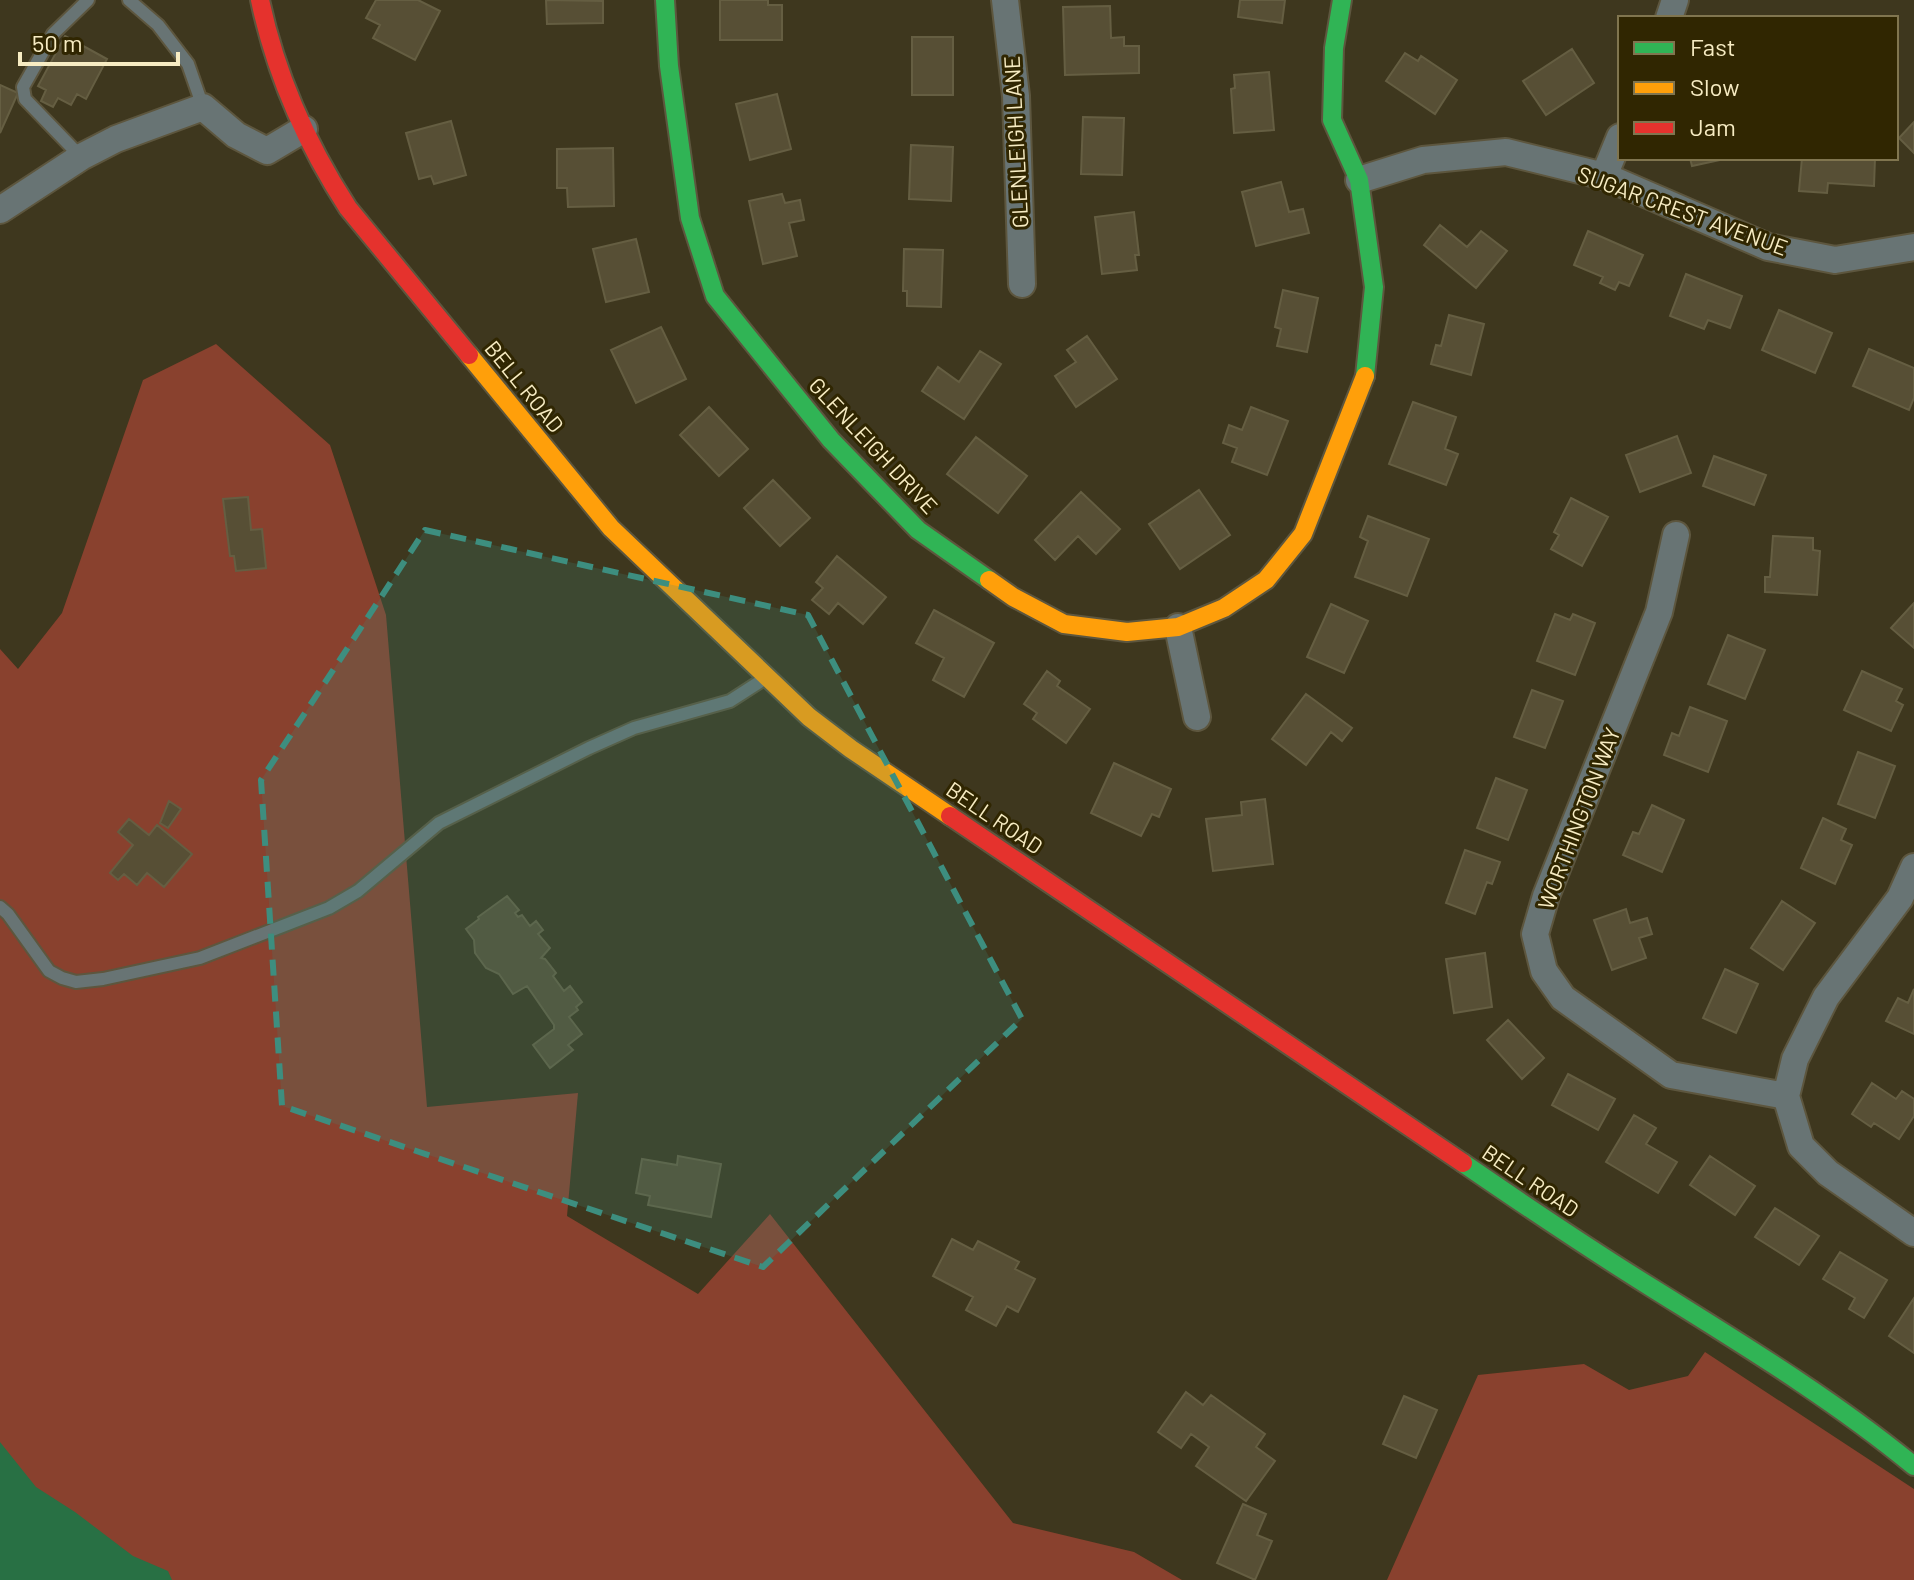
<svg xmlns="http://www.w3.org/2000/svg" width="1914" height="1580" font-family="Barlow,sans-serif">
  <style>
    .green { fill: #89412e }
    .water { fill: #287044 }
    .building { fill: #574f35; stroke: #655e42; stroke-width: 2 }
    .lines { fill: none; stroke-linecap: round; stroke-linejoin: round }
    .lane-casing { stroke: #5d563e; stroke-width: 16 }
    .street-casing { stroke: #5d563e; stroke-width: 30 }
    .fast-casing { stroke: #5d563e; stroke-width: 22 }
    .slow-casing { stroke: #5d563e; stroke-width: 22 }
    .jam-casing { stroke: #5d563e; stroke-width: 22 }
    .lane { stroke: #687474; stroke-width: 12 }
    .street { stroke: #687474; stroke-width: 26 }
    .fast { stroke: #30b455; stroke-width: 18 }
    .slow { stroke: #ff9f0a; stroke-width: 18 }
    .jam { stroke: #e5322d; stroke-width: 18 }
    .marked { fill: #3d8e7f; fill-opacity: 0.2; stroke: #3d8e7f; stroke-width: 6; stroke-dasharray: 16 10; stroke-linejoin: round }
    .labels { text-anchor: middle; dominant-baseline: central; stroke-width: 6; stroke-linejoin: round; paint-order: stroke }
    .street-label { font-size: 22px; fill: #f7ecc3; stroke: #302601 }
  </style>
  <rect width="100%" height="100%" fill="#3e371e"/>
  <!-- green -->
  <path class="green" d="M216,344L330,445L386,615L427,1107L578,1093L567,1216L698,1294L770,1214L1013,1523L1134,1552L1182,1580H0V649L18,669L62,613L143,380Z
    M1705,1352L1914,1489V1580H1387L1478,1375L1584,1364L1629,1390L1688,1376Z"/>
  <!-- water -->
  <path class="water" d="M0,1442L36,1487L75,1512L133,1556L168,1571L172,1580H0Z"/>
  <!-- building -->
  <path class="building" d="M376,0H418L440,11L415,60L373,38L380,25L366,18Z
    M546,0L603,1V23L547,24Z
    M720,0H768V5H782V40H720Z
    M1240,0H1285L1282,23L1238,17Z
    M1110,6L1111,38L1124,37V46H1139V73L1065,75L1063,7Z
    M65,36L107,59L86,99L77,94L71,105L58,98L53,107L41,101L46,90L38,86Z
    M912,37H953V95H912Z
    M1572,49L1594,83L1546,115L1523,81Z
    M1405,53L1418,61L1421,56L1457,80L1435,114L1386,81Z
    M1269,72L1274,130L1234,133L1231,89L1235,88L1234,75Z
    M0,85L18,93L0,133Z
    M777,94L791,149L750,160L736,104Z
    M1083,117L1124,118L1122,175L1081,174Z
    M451,121L466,175L434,184L431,176L419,179L406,133Z
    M1914,122V153L1899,138Z
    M911,145L953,147L951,201L909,199Z
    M613,148L614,206L568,207L567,188H557V149Z
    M1690,158H1729L1692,166Z
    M1802,158H1875L1874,186L1828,183L1827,193L1799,191Z
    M1281,182L1289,212L1303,209L1309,233L1256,246L1242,192Z
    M782,194L785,203L800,200L804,220L789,223L797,256L763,264L749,201Z
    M1134,212L1139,255H1135L1137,270L1102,274L1095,217Z
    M1440,225L1467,247L1481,231L1507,251L1476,288L1424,245Z
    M1588,231L1643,255L1629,286L1619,282L1615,290L1600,283L1603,277L1574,265Z
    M636,239L649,292L606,302L593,249Z
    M904,249L943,250L941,307L907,306V291H903Z
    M1686,274L1742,296L1730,328L1708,320L1704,329L1670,316Z
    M1283,290L1318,298L1307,352L1277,346L1281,329L1275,327Z
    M1779,310L1832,333L1815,373L1762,350Z
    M1449,315L1484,324L1471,375L1431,364L1436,345L1441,346Z
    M661,327L686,379L636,403L611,350Z
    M1087,336L1117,379L1076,407L1055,376L1076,362L1067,350Z
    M1869,349L1914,368V398L1909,410L1853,386Z
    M980,351L1001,364L964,419L922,391L938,367L959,382Z
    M1413,402L1456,417L1445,449L1458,454L1446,485L1389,464Z
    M709,407L748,449L719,476L680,435Z
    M1251,407L1288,421L1267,475L1232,462L1237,448L1223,443L1229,425L1242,430Z
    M1677,436L1691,473L1640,492L1626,455Z
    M976,437L1027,476L998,513L947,474Z
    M1714,456L1766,475L1754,505L1703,486Z
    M773,480L810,518L780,546L744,508Z
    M1199,490L1230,535L1180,569L1149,524Z
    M1081,492L1120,529L1096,554L1078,536L1055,560L1035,540Z
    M248,497L251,530L262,529L266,568L236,571L234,556H230L223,499Z
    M1571,498L1608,517L1582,566L1551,549L1559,535L1554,532Z
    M1368,516L1429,539L1407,596L1355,577L1368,541L1360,537Z
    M1773,536L1813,538V550L1820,551L1817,595L1765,592V577H1770Z
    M837,556L886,597L863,624L838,603L829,614L812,600L823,588L816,582Z
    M1914,603V648L1891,628Z
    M1331,604L1368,621L1344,673L1307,657Z
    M934,610L994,643L964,697L933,680L944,658L916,643Z
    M1555,614L1570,620L1573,614L1595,623L1575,675L1537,661Z
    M1728,635L1765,650L1745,699L1708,684Z
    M1047,671L1060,681L1057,686L1090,709L1066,743L1033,719L1037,713L1024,704Z
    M1862,671L1902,689L1896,701L1903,705L1891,731L1844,710Z
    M1532,690L1563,701L1545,748L1514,737Z
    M1306,694L1352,728L1342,741L1331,732L1306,765L1272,739Z
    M1690,707L1727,721L1708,772L1664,755L1672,733L1679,736Z
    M1858,752L1895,766L1875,818L1838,804Z
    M1114,763L1171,789L1159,817L1152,814L1141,836L1091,813Z
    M1496,778L1527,790L1508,840L1477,828Z
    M1265,799L1273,864L1213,871L1206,819L1242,815L1241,802Z
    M169,801L181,809L168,828L160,823Z
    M1652,805L1684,820L1662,872L1623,855L1633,832L1639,834Z
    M1823,818L1846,829L1841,840L1852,845L1835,884L1801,868Z
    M129,819L149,835L157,825L192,854L164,887L147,873L137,885L124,874L118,880L110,873L133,845L118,832Z
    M1465,850L1500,862L1492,884L1487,882L1475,914L1446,903Z
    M507,896L519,910L515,913L518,917L522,915L530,926L536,921L543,930L538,934L550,948L541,958L545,959L556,973L553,976L564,991L570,986L582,1002L576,1007L578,1010L569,1017L582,1034L568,1045L573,1050L550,1068L533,1045L554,1029V1025L527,986L513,994L499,974L486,968L475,953L474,940L466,929L479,919L478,917Z
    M1782,901L1815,923L1783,970L1751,948Z
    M1626,909L1630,923L1647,918L1652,934L1639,938L1646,958L1612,970L1594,920Z
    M1485,953L1492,1007L1454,1013L1446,959Z
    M1725,969L1758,984L1736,1033L1703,1018Z
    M1914,989V1034L1886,1021L1898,998L1908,1003Z
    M1508,1020L1544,1058L1522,1079L1487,1040Z
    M1568,1074L1615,1099L1598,1130L1552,1105Z
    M1872,1083L1896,1099L1902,1091L1914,1099V1116L1899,1139L1874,1123L1871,1127L1852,1114Z
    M1634,1115L1656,1128L1646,1144L1677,1162L1658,1193L1606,1162Z
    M678,1156L721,1164L711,1217L648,1205L650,1196L636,1193L642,1159L677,1165Z
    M1710,1156L1755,1186L1735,1215L1690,1185Z
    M1775,1208L1819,1236L1799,1265L1755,1237Z
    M952,1239L973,1250L978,1241L1019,1262L1015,1269L1035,1279L1018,1312L1007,1306L996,1326L966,1310L973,1297L933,1276Z
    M1840,1252L1887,1280L1864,1318L1849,1309L1855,1298L1823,1279Z
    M1914,1298V1353L1889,1336Z
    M1186,1392L1203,1405L1211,1395L1265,1434L1256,1447L1275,1461L1246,1501L1196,1466L1209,1447L1191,1434L1181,1448L1158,1432Z
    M1404,1396L1437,1410L1416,1458L1383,1444Z
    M1243,1504L1266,1514L1257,1535L1272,1541L1255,1580L1217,1563Z"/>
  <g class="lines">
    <defs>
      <path id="lane" d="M129,0L158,25L188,64L203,107
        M81,157L25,99L23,87L53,34L88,0
        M0,907L8,914L49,971L62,978L76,982L103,979L200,958L329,908L358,891L439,823L589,748L634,728L730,701L764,679"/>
      <path id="street" d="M1005,0L1016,96L1022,284
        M1669,18L1675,0
        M1604,176L1620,137
        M1359,180L1423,160L1506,152L1604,176L1768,247L1835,260L1914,247
        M0,210L81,157L116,139L203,107L236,135L267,151L304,129
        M1676,535L1659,612L1546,896L1535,934L1544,971L1563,998L1671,1075L1786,1096
        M1178,627L1197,717
        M1914,867L1900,898L1826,997L1795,1059L1786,1096L1801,1146L1828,1173L1914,1233"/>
      <path id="fast" d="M665,0L669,66L690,218L715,296L831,440L918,530L989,580
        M1342,0L1334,48L1332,120L1359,180L1374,287L1365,376
        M1463,1163C1527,1207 1591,1250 1657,1291C1745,1346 1834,1400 1914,1466"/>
      <path id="slow" d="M469,355L611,528L809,717L851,749L950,816
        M989,580L1013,597L1064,624L1127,632L1178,627L1224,608L1266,580L1303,534L1365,376"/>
      <path id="jam" d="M260,0C276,76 306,143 348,208L469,355
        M950,816L1463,1163"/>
    </defs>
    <!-- lane casing -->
    <use href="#lane" class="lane-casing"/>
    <!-- street casing -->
    <use href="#street" class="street-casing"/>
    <!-- fast casing -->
    <use href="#fast" class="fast-casing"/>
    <!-- slow casing -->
    <use href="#slow" class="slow-casing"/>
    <!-- jam casing -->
    <use href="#jam" class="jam-casing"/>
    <!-- lane -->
    <use href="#lane" class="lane"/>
    <!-- street -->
    <use href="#street" class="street"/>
    <!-- fast -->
    <use href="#fast" class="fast"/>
    <!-- slow -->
    <use href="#slow" class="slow"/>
    <!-- jam -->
    <use href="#jam" class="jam"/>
  </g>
  <!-- marked area -->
  <path class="marked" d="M425,530L808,615L1022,1019L763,1267L282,1106L261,780Z"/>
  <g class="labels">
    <!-- street labels -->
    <g class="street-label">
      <text transform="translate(1015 142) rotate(-93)">GLENLEIGH LANE</text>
      <text transform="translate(1683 210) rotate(20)">SUGAR CREST AVENUE</text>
      <text transform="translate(525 386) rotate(51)">BELL ROAD</text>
      <text transform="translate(874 445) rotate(47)">GLENLEIGH DRIVE</text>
      <text transform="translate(995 817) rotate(34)">BELL ROAD</text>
      <text transform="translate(1578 818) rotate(-69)">WORTHINGTON WAY</text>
      <text transform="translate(1531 1180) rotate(34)">BELL ROAD</text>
    </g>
  </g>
  <!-- legend -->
  <rect x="1618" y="16" width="280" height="144" fill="#302601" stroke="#80754f" stroke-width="2"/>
  <rect x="1634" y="42" width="40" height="12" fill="#30b455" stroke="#80754f" stroke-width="2"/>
  <text x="1690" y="56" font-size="24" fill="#f7ecc3">Fast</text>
  <rect x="1634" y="82" width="40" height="12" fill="#ff9f0a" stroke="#80754f" stroke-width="2"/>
  <text x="1690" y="96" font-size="24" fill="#f7ecc3">Slow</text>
  <rect x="1634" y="122" width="40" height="12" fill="#e5322d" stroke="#80754f" stroke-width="2"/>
  <text x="1690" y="136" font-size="24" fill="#f7ecc3">Jam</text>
  <!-- scale -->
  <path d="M20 52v12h158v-12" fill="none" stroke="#f7ecc3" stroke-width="4"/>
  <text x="32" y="52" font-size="24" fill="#f7ecc3" stroke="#302601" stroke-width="6" paint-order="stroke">50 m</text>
</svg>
